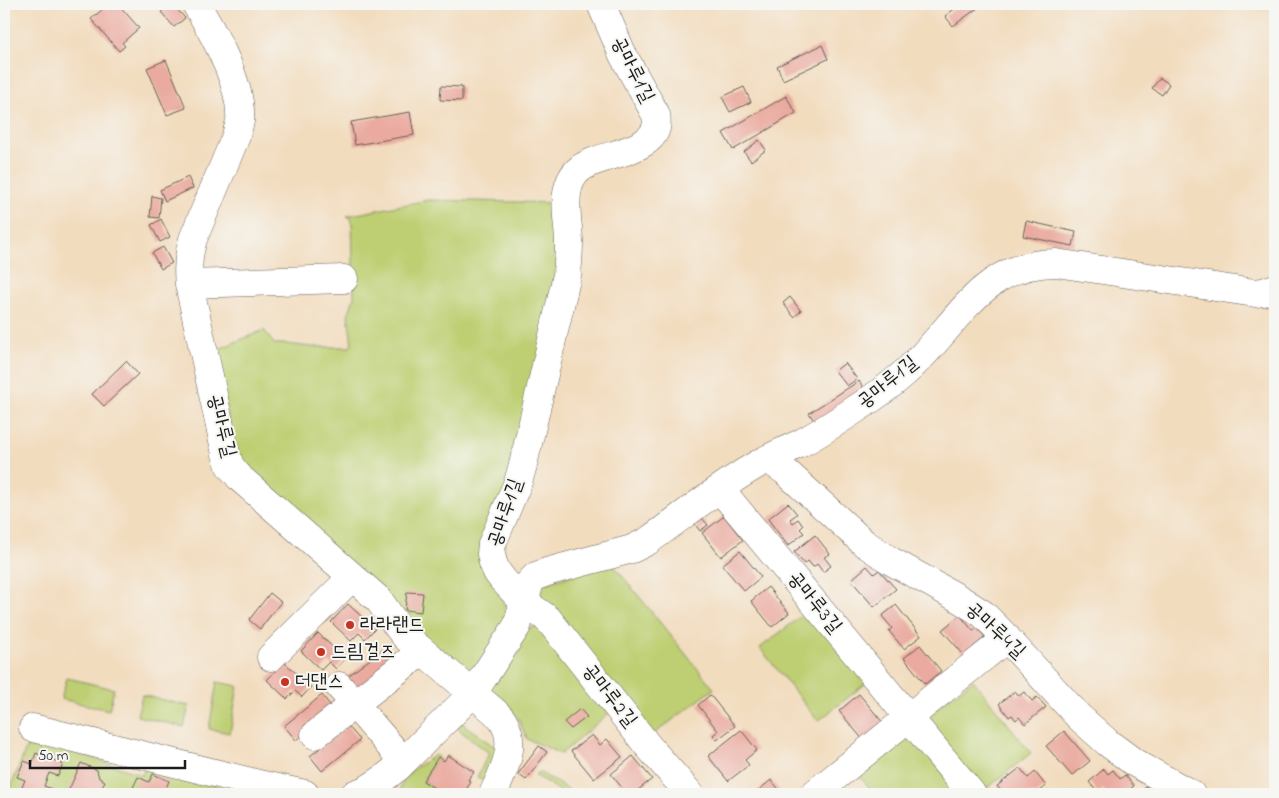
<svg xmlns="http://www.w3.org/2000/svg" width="1279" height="798" font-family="'Indie Flower','Poor Story',sans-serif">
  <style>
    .green { fill: #bdcf72; stroke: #6c7647 }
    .building { fill: #eaaa9f }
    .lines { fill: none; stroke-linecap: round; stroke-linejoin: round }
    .minor-casing { stroke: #675f55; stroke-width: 29 }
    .minor { stroke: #fff; stroke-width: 28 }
    .poi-dot { fill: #c8321e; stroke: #f6f6f2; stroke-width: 2 }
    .labels { text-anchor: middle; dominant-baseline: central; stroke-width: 4; stroke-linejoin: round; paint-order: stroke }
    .street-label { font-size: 20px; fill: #1c1c1c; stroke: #f6f6f2 }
    .poi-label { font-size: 20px; fill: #1c1c1c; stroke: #f6f6f2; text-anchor: start }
  </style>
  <rect width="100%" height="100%" fill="#f6f6f2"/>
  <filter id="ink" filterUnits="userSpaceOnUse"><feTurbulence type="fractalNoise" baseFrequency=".02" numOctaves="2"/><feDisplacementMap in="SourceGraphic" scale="10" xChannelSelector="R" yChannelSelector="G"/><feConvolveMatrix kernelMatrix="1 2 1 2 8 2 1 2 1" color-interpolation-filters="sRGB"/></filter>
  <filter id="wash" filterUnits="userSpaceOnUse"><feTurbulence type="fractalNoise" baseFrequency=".0096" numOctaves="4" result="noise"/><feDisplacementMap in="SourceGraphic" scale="20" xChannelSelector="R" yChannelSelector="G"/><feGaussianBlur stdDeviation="1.12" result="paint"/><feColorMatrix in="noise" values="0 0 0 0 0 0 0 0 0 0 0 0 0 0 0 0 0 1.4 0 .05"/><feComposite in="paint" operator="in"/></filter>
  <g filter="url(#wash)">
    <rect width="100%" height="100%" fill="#f2dcbe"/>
    <!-- green -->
    <path class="green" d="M428,200L561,203L564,245L497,582L510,622L468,678L247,467L236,452L214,351L264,330L274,344H287L311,347H350L352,344L348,315L354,298L352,221L350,217L347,216Z
      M611,562L714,689L651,736L541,596L540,590L542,585Z
      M809,610L869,681L818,721L760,648Z
      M532,627H538L609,713L561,754L527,739L518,718L505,701L489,688L525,631Z
      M67,678L114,689L109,710L61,699Z
      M973,680L1031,753L980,794L929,729L928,714Z
      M217,682L238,686L230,733L209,729Z
      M142,695L189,706L184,727L137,716Z
      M462,723L500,751L485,781L477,777L489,753L458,729Z
      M901,738L915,739L961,794H875L858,775Z
      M37,741H43L142,775L147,764L244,794H8L27,746L32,742Z
      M435,755L438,757L423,781L443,794H398C401,788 403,780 407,775C415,766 426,762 435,755Z
      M539,772L576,794H565L535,775Z"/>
    <g id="blocks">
      <!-- building -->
      <path class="building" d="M109,4H118L139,28L122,43L125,46L119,51L91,19Z
        M170,4H172L185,18L174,27L161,12Z
        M961,4H983L953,26L945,16Z
        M822,45L828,59L783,80L777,66Z
        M166,60L186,108L167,115L147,68Z
        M1160,78L1169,84L1162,95L1152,88Z
        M441,86L462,87V101L440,100Z
        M744,87L751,102L730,112L722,97Z
        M786,96L796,113L733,150L723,133Z
        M410,112L414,135L355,145L351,122Z
        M759,140L766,150L751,161L744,152Z
        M188,177L193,188L165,201L160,190Z
        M152,196L161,198L159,218L150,217Z
        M161,219L170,237L160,242L151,225Z
        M1026,221L1076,232L1073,246L1023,236Z
        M163,247L172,263L161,269L152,253Z
        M790,297L801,311L794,317L783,303Z
        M126,361L138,374L104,406L92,394Z
        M845,363L857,379L847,386L835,371Z
        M859,381L868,394L818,427L809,413Z
        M788,503L797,514L790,519L793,523L798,519L803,526L800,529L804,533L788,546L768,519Z
        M724,516L743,540L721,557L702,533Z
        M701,517L708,525L700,531L694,523Z
        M815,535L830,554L824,557L831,566L823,572L817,564L813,567L808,561L804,564L794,552Z
        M740,551L761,577L744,591L722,565Z
        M867,566L874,574L879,570L896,589L874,607L851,580Z
        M768,587L789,613L772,627L751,601Z
        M407,592L423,593L421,612L405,610Z
        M270,593L281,602L260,629L249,620Z
        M348,604L375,629L365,639L359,633L351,641L331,622Z
        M896,605L921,636L904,649L889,631L892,628L882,616Z
        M960,615L973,631L977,628L985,637L964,655L942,630Z
        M318,633L345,659L336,669L329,662L321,670L301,651Z
        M920,645L941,671L925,684L904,658Z
        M386,647L397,661L359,691L348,676Z
        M284,662L311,687L302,697L295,691L287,699L267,680Z
        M1015,691L1019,696L1024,692L1032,701L1037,697L1046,707L1025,724L1019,717L1016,720L1012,715L1009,717L999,704Z
        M859,694L884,724L864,741L839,711Z
        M322,695L334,710L296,740L284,726Z
        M710,695L735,726L717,740L713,735L718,731L698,705Z
        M580,709L587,717L571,729L564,722Z
        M348,726L360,740L322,771L310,756Z
        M741,730L757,750L745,760L749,765L728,781L708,756Z
        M1064,731L1090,761L1072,776L1046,746Z
        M592,735L600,745L607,739L622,757L594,779L571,751Z
        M539,746L547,752L526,780L518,774Z
        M36,753L63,764L58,776L49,773L44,786L52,789L51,794H26L20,792L25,780L17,777L24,761L32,764Z
        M448,755L474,772L468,780L471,782L463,794H443L423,781L438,757L444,761Z
        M633,756L652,779L633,794H627L611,774Z
        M81,763L97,770L99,778L105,781L99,794H67Z
        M1020,768L1028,778L1035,772L1046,786L1038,793L1039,794H1004L997,786Z
        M1104,769L1108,774L1113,770L1120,779L1125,775L1134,786L1123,794H1107L1103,789L1098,793L1089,782Z
        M153,774L169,781L165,790L177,794H130L138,777L149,782Z
        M771,780L783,794H754Z
        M1150,784L1159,794H1137Z"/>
    </g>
  </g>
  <g filter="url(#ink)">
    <use href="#blocks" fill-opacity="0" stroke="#675f55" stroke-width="1"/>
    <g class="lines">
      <defs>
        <path id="minor" d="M196,4C214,34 243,85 240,121C239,126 237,131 236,136L193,239C188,255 187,268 189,284L226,454L230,466L241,479L379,600C388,613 396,626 406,637L495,712C498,715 501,718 503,721C518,745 503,772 493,794
          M601,4L623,55L656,115C664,153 602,152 581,168C559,184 568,217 569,241C569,252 568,264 567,275L523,465L518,482L492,544L491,554L493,563L497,572L503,580L524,602L548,619L648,746L690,794
          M189,284L344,279
          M768,459L785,471L864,543L891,561L958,598L983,614L1001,632L1079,717L1108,743L1135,763L1191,794
          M720,489L972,794
          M271,657L352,577
          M339,686L403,761
          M33,728L263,785L305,794
          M315,735L422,651
          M355,794L366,790L380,781L397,768L473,693L517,626L530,582L536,576L550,571L632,549L648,541C683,516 717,488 753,467C769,457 785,451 801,443C820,433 838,421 856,409C876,396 896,382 913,365C960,321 982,263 1056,263L1255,293L1263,292L1275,288
          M814,794L1007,638"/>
      </defs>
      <!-- minor casing -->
      <use href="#minor" class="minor-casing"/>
      <!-- minor -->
      <use href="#minor" class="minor"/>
    </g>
  </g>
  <!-- markers -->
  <g class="poi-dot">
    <circle cx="350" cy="625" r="5"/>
    <circle cx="321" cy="652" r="5"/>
    <circle cx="285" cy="682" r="5"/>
  </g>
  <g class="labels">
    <!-- street labels -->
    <g class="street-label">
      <text transform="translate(632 70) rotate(63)">공마루1길</text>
      <text transform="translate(888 383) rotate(-39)">공마루1길</text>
      <text transform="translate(221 426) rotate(76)">공마루길</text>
      <text transform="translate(506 513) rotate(-71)">공마루1길</text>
      <text transform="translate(814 603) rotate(51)">공마루3길</text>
      <text transform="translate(995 631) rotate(43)">공마루4길</text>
      <text transform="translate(609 696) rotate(52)">공마루2길</text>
    </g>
    <!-- poi labels -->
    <g class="poi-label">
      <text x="360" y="625">라라랜드</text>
      <text x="331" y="652">드림걸즈</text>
      <text x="295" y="682">더댄스</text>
    </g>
  </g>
  <!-- margin -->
  <rect width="1279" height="798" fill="none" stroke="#f6f6f2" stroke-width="20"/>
  <!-- scale -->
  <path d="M30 760v8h155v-8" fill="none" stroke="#1c1c1c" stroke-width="2.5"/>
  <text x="38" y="760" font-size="15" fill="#1c1c1c" stroke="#f6f6f2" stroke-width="4" paint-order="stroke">50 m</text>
</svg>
